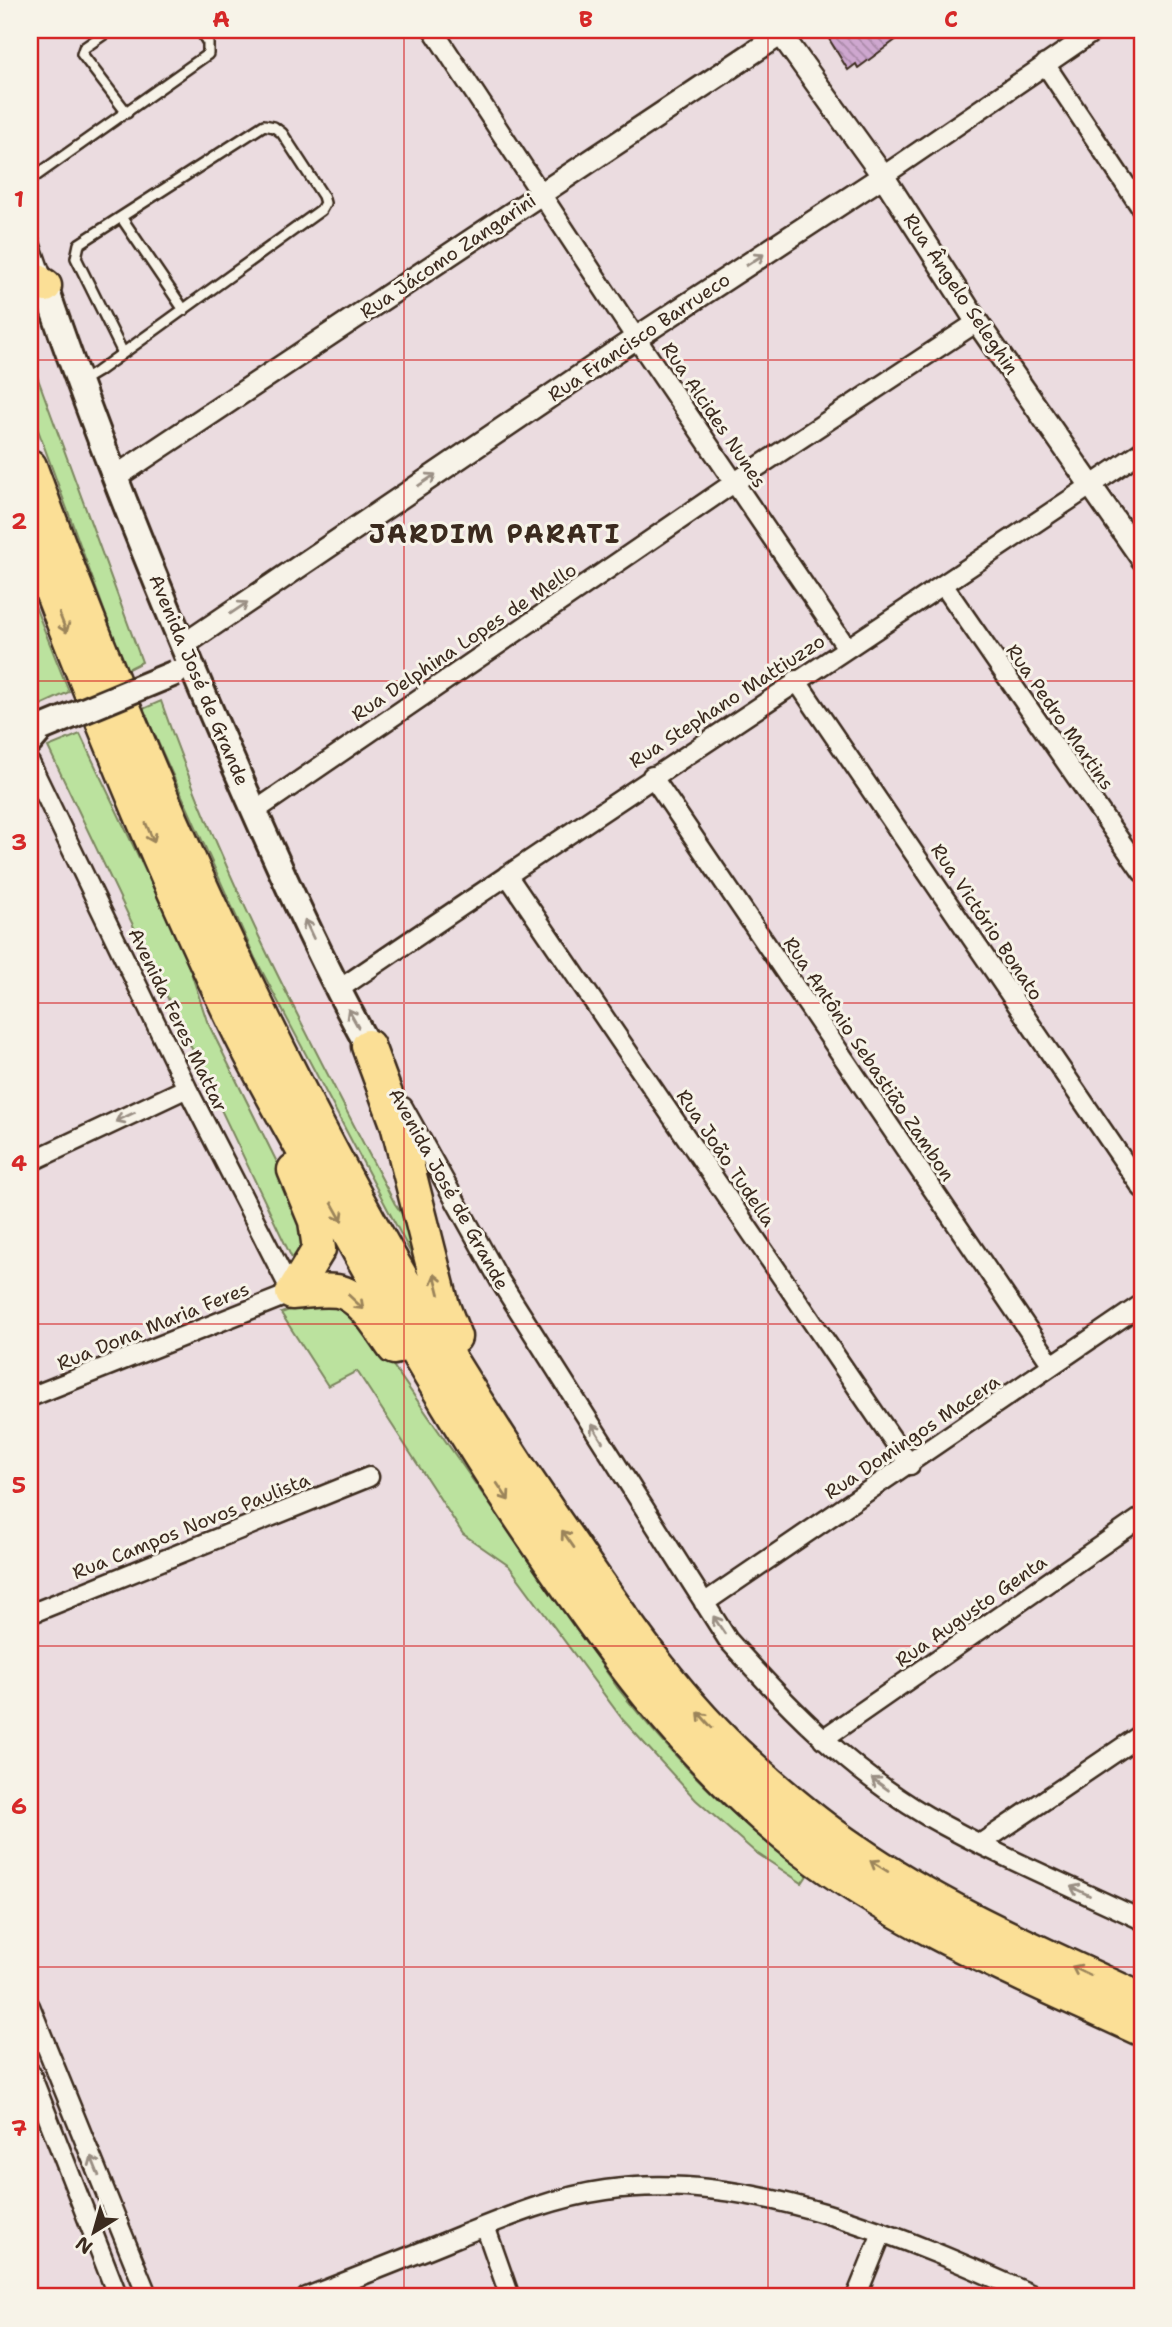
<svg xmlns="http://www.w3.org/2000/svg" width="1172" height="2327" font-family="'Shantell Sans',sans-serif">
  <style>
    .grass { fill: #bbe29e; stroke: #7b865e; stroke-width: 2 }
    .building { fill: url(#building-back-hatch); stroke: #3b2a1e; stroke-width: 2 }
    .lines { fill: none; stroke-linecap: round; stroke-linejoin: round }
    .service-casing { stroke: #3b2a1e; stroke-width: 14 }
    .minor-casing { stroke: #3b2a1e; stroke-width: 23 }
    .tertiary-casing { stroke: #3b2a1e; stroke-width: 26 }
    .secondary-casing { stroke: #3b2a1e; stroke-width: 30 }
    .motorway-casing { stroke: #3b2a1e; stroke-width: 37 }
    .service { stroke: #f7f3e8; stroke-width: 9 }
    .minor { stroke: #f7f3e8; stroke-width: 18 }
    .tertiary { stroke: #f7f3e8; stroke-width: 21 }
    .secondary { stroke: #f7f3e8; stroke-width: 24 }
    .motorway { stroke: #fbdf96; stroke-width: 32 }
    .secondary-bridge-casing { stroke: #3b2a1e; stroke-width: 30; stroke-linecap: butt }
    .secondary-bridge { stroke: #f7f3e8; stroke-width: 24 }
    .oneway { stroke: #998e83 }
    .oneway2 { stroke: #9b845a }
    .grid { fill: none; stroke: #d62828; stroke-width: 2; stroke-opacity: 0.55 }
    .labels { text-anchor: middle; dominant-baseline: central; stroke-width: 6; stroke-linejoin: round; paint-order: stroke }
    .street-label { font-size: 19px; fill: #3b2a1e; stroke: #f7f3e8 }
    .district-label { font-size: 26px; font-weight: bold; letter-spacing: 2px; fill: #3b2a1e; stroke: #f7f3e8 }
    .neatline { fill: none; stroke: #d62828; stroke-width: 2.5 }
    .grid-label { font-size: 23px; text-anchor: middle; font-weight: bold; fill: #d62828 }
  </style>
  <defs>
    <pattern id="building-back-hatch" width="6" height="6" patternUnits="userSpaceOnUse" patternTransform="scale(1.75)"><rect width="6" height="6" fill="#cea7cf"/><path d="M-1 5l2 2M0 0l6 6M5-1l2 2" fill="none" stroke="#a888a7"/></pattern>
  </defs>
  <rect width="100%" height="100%" fill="#ebdce0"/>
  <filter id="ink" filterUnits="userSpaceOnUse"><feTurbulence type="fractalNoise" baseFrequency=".0143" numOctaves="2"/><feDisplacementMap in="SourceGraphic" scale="14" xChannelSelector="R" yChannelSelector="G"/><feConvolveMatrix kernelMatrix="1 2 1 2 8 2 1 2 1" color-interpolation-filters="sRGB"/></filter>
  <g filter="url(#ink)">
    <!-- grass -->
    <path class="grass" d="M30,357L142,662L126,670L30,408Z
      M30,594L69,692L30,710Z
      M161,701C221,875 310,1041 395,1204L413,1229L424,1278L255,958L143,709Z
      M80,734L185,954L207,1021L308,1225L298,1271L48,747Z
      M339,1302L362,1321L617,1687C674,1758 734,1821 808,1874L802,1883L755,1852L696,1800L623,1720L509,1566L463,1534L357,1371L328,1386L281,1313L304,1305Z"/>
    <!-- building -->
    <path class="building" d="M841,30H909L858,68L856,64L848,70L829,39Z"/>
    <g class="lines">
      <defs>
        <path id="service" d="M110,30L84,48L82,54L127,113
          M30,180L208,54V43L200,30
          M121,217L184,310
          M82,381L97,372L321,210L325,203L323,196L282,133L274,127L264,125L79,244L76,258L123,353"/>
        <path id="minor" d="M433,30L636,338L847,648
          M1045,64L1142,209
          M883,176L1096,30
          M30,243L44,283
          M944,586L1142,872
          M796,680L1142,1188
          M30,763L187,1088L292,1293L30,1397
          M652,776L1052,1365
          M255,811L735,482L977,322
          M507,875L910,1465
          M338,990C604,808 875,632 1142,451
          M403,1107L500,1281L728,1640C787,1706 850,1771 927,1816C996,1855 1070,1886 1142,1920
          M30,1162L187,1088
          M704,1603L1142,1304
          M30,1614L369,1477
          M823,1739L1142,1517
          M980,1844L1142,1734
          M30,2006L148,2297
          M30,2072L118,2297
          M485,2226L510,2297
          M307,2297C358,2277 409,2257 460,2236C507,2217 555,2197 606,2190C748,2169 909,2239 1037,2297
          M856,2297L882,2233"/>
        <path id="tertiary" d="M778,30L883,176L977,322L1142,559
          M114,478L781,34
          M182,646L636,338L883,176"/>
        <path id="secondary" d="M45,286C97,438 157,587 221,735C267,840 313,946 368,1046
          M30,742L42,728"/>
        <path id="motorway" d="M30,276L45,286
          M30,466C165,833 331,1196 554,1519C613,1604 670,1694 748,1764C782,1795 817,1825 855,1850C944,1912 1045,1954 1142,2000
          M30,536C92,701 159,867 236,1026C261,1078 291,1128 319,1179C382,1295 447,1410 521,1519C602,1640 686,1759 802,1849C904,1927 1026,1976 1142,2030
          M368,1046L397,1124L443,1306L455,1337
          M292,1293L319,1249L315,1221L294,1170
          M292,1293C306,1292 323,1289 337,1291C362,1295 380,1329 394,1348"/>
      </defs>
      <!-- service casing -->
      <use href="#service" class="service-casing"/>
      <!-- minor casing -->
      <use href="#minor" class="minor-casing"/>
      <!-- tertiary casing -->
      <use href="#tertiary" class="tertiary-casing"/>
      <!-- secondary casing -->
      <use href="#secondary" class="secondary-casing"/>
      <!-- motorway casing -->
      <use href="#motorway" class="motorway-casing"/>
      <!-- service -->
      <use href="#service" class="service"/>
      <!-- minor -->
      <use href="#minor" class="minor"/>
      <!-- tertiary -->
      <use href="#tertiary" class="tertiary"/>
      <!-- secondary -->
      <use href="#secondary" class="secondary"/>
      <!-- motorway -->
      <use href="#motorway" class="motorway"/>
      <defs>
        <path id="secondary-bridge" d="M42,728L175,673"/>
      </defs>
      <!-- secondary-bridge casing -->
      <use href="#secondary-bridge" class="secondary-bridge-casing"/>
      <!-- secondary-bridge -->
      <use href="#secondary-bridge" class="secondary-bridge"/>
    </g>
    <!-- one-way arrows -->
    <defs><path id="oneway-shaft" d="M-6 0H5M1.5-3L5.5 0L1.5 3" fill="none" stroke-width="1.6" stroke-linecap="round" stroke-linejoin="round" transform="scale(1.75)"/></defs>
    <g class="oneway">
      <use href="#oneway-shaft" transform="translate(755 260) rotate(-33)"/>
      <use href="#oneway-shaft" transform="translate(427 480) rotate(-34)"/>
      <use href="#oneway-shaft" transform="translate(239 608) rotate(-34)"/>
      <use href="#oneway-shaft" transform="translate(309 929) rotate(-115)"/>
      <use href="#oneway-shaft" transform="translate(353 1018) rotate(-119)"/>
      <use href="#oneway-shaft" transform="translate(125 1117) rotate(155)"/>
      <use href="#oneway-shaft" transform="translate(597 1433) rotate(-122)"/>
      <use href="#oneway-shaft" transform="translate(719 1625) rotate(-123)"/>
      <use href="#oneway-shaft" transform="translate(880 1784) rotate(-144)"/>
      <use href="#oneway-shaft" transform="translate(1080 1891) rotate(-155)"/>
      <use href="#oneway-shaft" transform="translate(95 2166) rotate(-112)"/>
    </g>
    <g class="oneway2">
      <use href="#oneway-shaft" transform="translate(63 623) rotate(69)"/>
      <use href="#oneway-shaft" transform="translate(150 833) rotate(67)"/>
      <use href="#oneway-shaft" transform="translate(337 1212) rotate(61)"/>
      <use href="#oneway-shaft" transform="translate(437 1284) rotate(-104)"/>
      <use href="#oneway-shaft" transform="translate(356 1302) rotate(43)"/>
      <use href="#oneway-shaft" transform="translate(503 1492) rotate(56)"/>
      <use href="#oneway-shaft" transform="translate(568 1539) rotate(-125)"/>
      <use href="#oneway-shaft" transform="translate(705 1720) rotate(-132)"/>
      <use href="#oneway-shaft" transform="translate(879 1866) rotate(-148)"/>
      <use href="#oneway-shaft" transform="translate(1081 1971) rotate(-154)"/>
    </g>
  </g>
  <!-- grid -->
  <path class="grid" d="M404,30V2297M768,30V2297M30,360H1142M30,681H1142M30,1003H1142M30,1324H1142M30,1646H1142M30,1967H1142"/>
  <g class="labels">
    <!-- street labels -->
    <g class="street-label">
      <text transform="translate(448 256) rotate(-34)">Rua Jácomo Zangarini</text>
      <text transform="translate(961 294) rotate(56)">Rua Ângelo Seleghin</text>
      <text transform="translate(639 337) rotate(-34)">Rua Francisco Barrueco</text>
      <text transform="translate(714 415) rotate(56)">Rua Alcides Nunes</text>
      <text transform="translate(464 642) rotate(-34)">Rua Delphina Lopes de Mello</text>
      <text transform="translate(199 680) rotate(67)">Avenida José de Grande</text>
      <text transform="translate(727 701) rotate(-33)">Rua Stephano Mattiuzzo</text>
      <text transform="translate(1060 717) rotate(55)">Rua Pedro Martins</text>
      <text transform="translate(987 922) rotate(56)">Rua Victório Bonato</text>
      <text transform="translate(178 1020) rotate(64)">Avenida Feres Mattar</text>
      <text transform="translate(869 1059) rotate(56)">Rua Antônio Sebastião Zambon</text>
      <text transform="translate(726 1158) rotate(56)">Rua João Tudella</text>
      <text transform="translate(449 1189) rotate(61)">Avenida José de Grande</text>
      <text transform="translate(153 1326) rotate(-22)">Rua Dona Maria Feres</text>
      <text transform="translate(912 1437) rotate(-34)">Rua Domingos Macera</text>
      <text transform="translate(191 1526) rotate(-22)">Rua Campos Novos Paulista</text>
      <text transform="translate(971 1611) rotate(-35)">Rua Augusto Genta</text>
    </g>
    <!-- district labels -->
    <g class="district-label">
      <text x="495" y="533">JARDIM PARATI</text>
    </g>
  </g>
  <!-- margin -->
  <rect width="1172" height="2327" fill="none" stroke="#f7f3e8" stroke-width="77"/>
  <!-- north arrow -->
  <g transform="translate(94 2232) rotate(217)" stroke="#f7f3e8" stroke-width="5" paint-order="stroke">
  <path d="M0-5L12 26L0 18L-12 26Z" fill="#3b2a1e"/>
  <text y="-10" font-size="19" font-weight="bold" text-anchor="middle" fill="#3b2a1e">N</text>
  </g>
  <rect x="38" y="38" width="1096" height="2250" class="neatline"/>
  <g class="grid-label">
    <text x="221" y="27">A</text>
    <text x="586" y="27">B</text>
    <text x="951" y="27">C</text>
    <text x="19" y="207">1</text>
    <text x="19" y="529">2</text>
    <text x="19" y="850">3</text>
    <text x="19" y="1171">4</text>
    <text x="19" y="1493">5</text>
    <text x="19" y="1814">6</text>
    <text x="19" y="2136">7</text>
  </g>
</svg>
